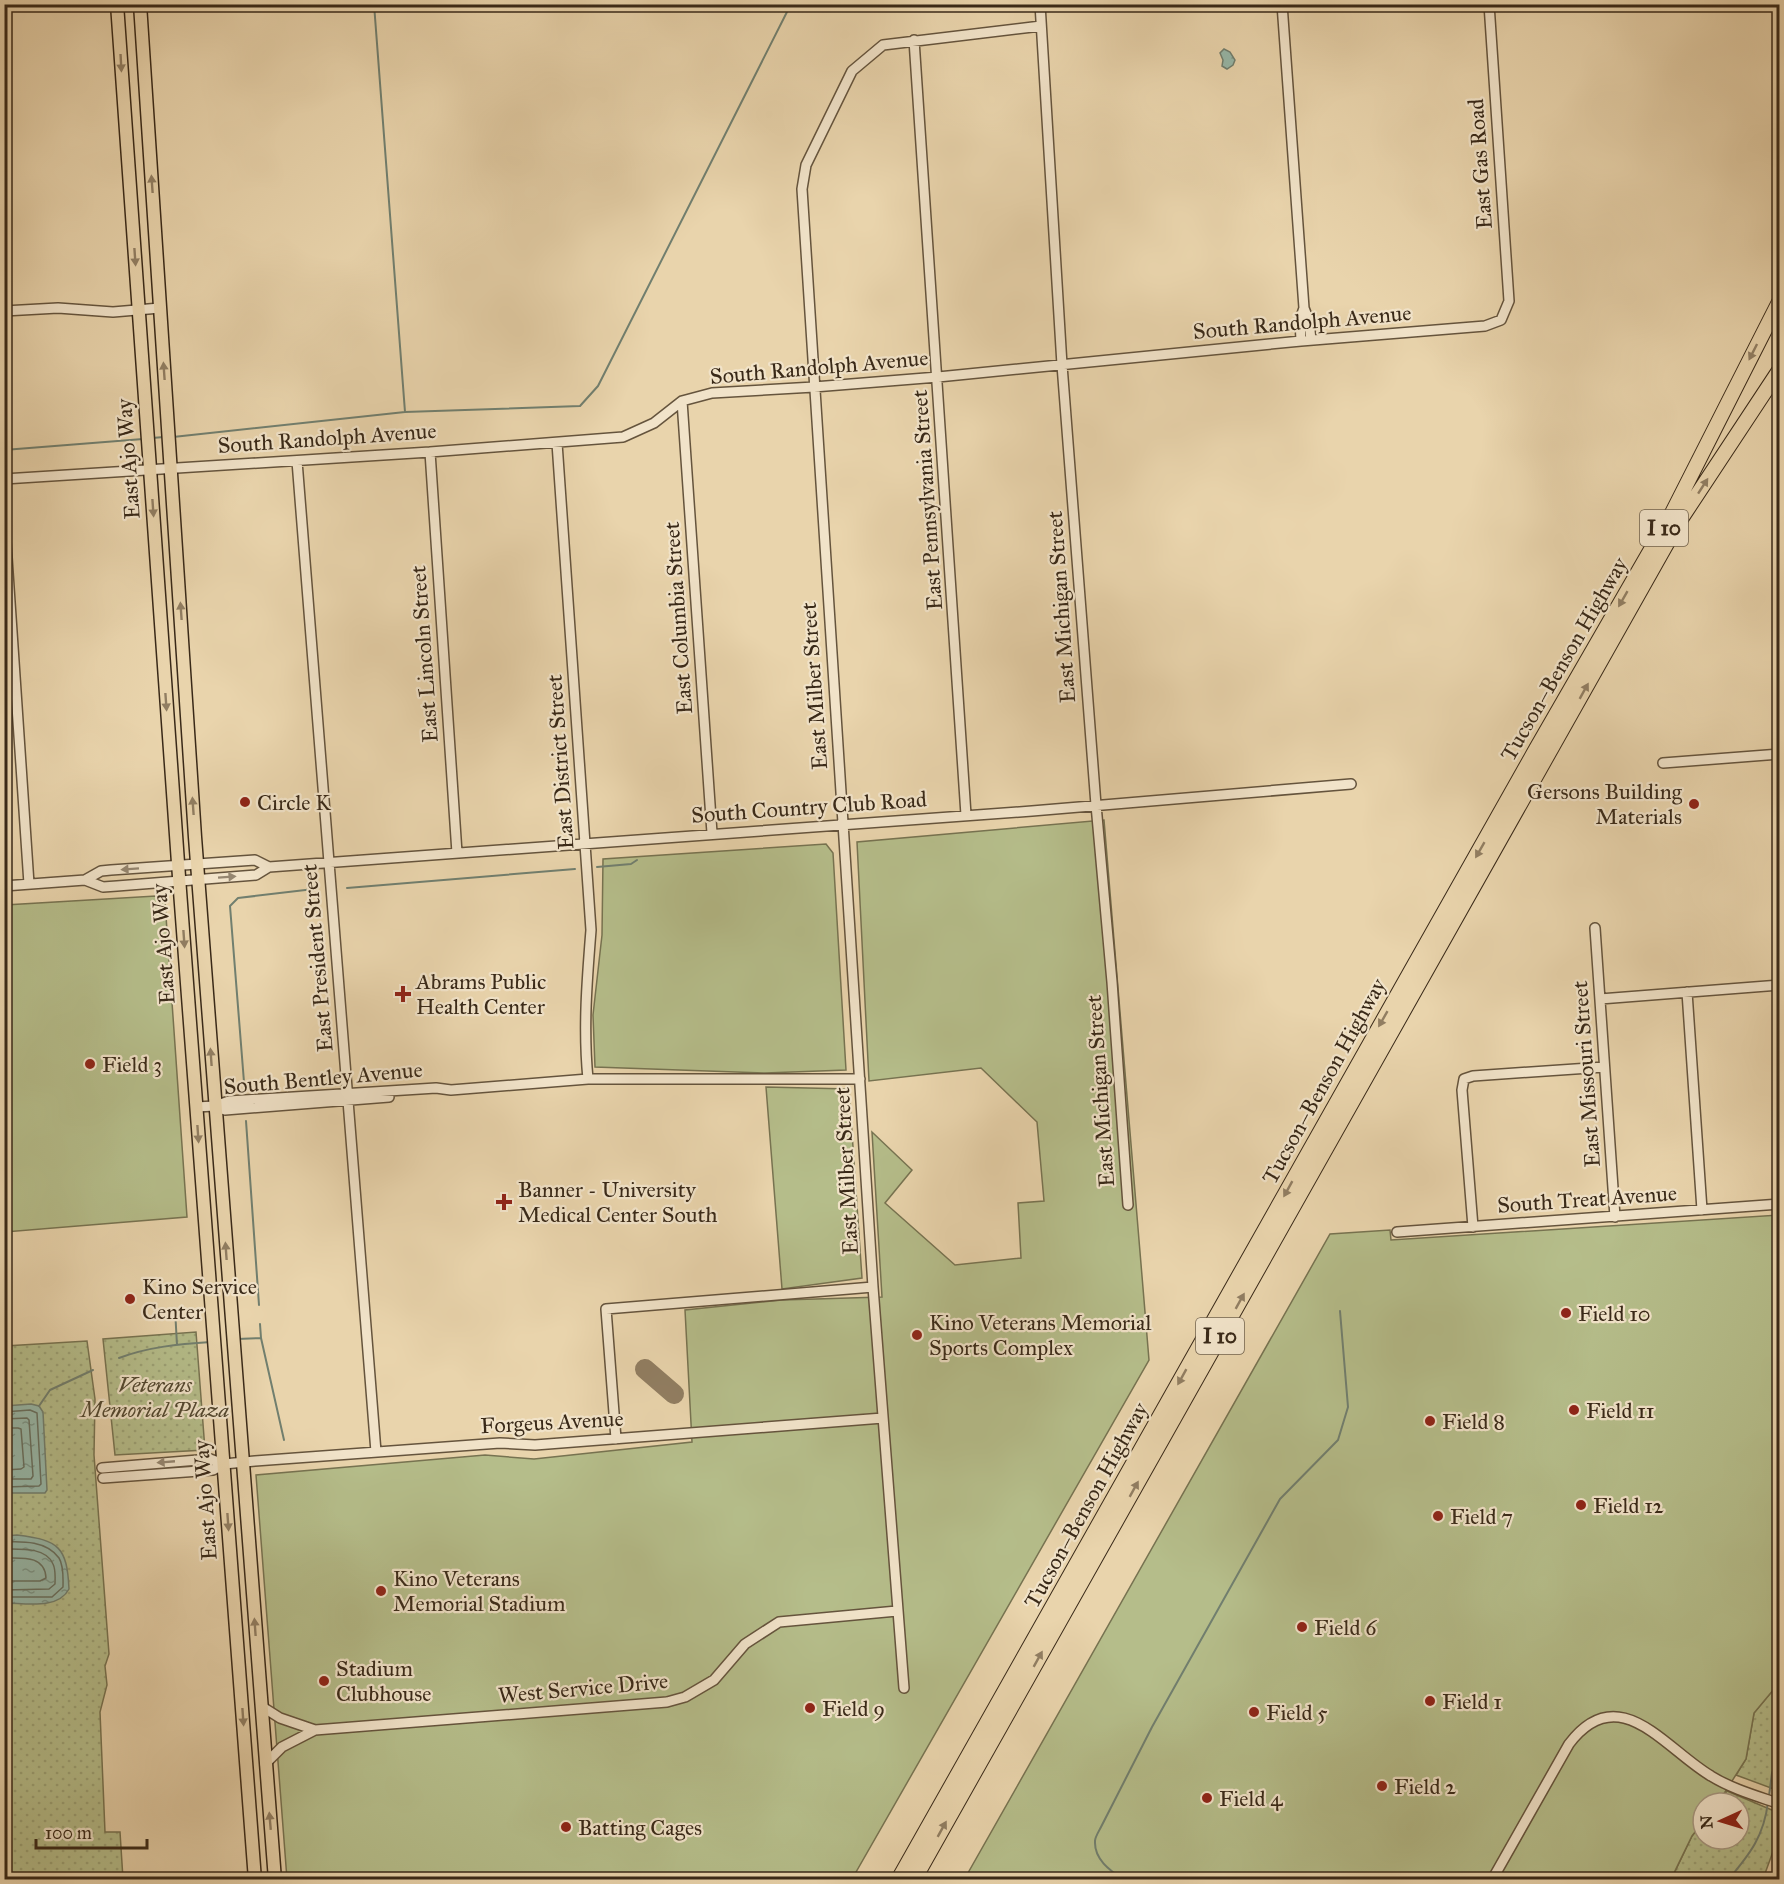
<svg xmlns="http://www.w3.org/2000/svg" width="1784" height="1884" font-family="'IM FELL Great Primer',serif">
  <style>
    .park { fill: url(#park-dots); stroke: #777351; stroke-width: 1.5 }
    .garden { fill: #b5bd8a; stroke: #777351; stroke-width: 1.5 }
    .water { fill: url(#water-ripples); stroke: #717f6f; stroke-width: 1.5 }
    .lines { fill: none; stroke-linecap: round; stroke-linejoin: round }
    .shore { stroke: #687060; stroke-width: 1.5 }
    .stream { stroke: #717f6f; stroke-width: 2 }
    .taxiway { stroke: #917e62; stroke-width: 20 }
    .minor-casing { stroke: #65543d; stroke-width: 12 }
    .major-casing { stroke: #392918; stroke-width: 15 }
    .highway-casing { stroke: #392918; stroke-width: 16 }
    .minor { stroke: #f1e3c9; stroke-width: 9 }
    .major { stroke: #e9d4ac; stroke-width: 12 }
    .highway { stroke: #e9d4ac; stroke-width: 14 }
    .oneway { fill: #917e62 }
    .oneway2 { fill: #958670 }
    .poi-dot { fill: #8f2418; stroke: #f1e3c9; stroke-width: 2 }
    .labels { text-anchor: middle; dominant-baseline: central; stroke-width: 4.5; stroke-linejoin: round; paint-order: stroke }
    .shield { fill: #f1e3c9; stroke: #70614d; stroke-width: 1.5 }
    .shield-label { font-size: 21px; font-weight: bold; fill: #392918 }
    .street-label { font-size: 22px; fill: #392918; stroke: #f1e3c9 }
    .poi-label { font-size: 22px; fill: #392918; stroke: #f1e3c9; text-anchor: start }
    .park-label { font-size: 22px; font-style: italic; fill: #52472f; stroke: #f1e3c9 }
  </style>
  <defs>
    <pattern id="park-dots" width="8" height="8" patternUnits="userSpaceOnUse" patternTransform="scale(1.5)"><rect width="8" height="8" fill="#b5bd8a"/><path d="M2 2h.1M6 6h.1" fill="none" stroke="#9ca276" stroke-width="1.8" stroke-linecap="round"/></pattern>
    <pattern id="water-ripples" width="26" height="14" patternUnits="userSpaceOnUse" patternTransform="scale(1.5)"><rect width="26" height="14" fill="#97b8a9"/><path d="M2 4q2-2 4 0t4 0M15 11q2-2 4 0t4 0" fill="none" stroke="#7c9689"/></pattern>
  </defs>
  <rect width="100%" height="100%" fill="#e9d4ac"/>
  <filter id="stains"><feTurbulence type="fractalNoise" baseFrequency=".00333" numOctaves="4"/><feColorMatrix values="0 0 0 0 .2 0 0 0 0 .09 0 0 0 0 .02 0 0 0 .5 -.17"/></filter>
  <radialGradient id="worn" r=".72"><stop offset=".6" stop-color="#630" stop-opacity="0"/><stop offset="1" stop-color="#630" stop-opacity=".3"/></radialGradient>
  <!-- park -->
  <path class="park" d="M196,1332L205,1450L115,1455L103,1339Z
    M87,1341L95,1399L94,1455L109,1654L105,1666L107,1685L100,1712L105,1832H120L123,1879L5,1880V1346Z
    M1779,1683V1791L1736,1775L1746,1759L1754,1713Z
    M1727,1791L1779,1813V1835L1763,1879L1671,1880L1692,1836L1703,1822V1839H1739V1803H1718Z"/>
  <!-- garden -->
  <path class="garden" d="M1104,820L1149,1360L852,1879H287L256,1475L485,1455L534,1459L692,1442L685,1310L782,1300L882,1297L872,1132L912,1170L885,1203L955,1265L1021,1258L1018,1203L1044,1201L1037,1122L981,1068L869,1081L857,842Z
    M826,844L833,853L846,1070L765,1073L595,1067L593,1015L602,935L603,859Z
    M156,896L165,902L187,1217L5,1232V905Z
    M766,1087L849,1089L862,1278L782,1289Z
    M1779,1215V1683L1754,1713L1746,1759L1718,1803H1703V1822L1692,1836L1671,1879L964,1880L1330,1234L1390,1230L1391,1240Z"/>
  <!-- water -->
  <path class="water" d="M1224,49L1230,52L1235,60L1233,65L1227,69L1222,66L1223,60L1220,53Z
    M31,1404L39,1406L43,1412L47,1490L45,1493H5V1406Z
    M17,1535C59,1540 67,1547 69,1589C58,1610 25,1603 5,1603V1536Z"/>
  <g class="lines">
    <!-- shore -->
    <path class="shore" d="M4,1412L30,1410L37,1413L41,1484L39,1486L4,1487
      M4,1419L27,1418L29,1420L33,1476L31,1479H4
      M4,1428H18L21,1429L24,1467L21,1469L4,1470
      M4,1542C23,1541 47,1541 59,1558C64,1566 63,1578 63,1587L52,1597H4
      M4,1549C20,1549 46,1547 53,1564C56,1570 55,1578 55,1584L49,1589L4,1590
      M4,1558C22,1558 45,1555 46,1578L40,1581H4"/>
    <!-- stream -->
    <path class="stream" d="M405,412L580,406L598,386L791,4
      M173,437L405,412L374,4
      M152,438L164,437
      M4,450L143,439
      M597,867L631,864L637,860
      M347,888L575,869
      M244,1082L230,906L238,898L314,889
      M246,1121L259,1305
      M175,1309L177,1345
      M260,1324L261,1338L284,1440
      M237,1339L261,1338
      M119,1358C148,1347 179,1344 211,1342
      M39,1406L50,1390L93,1370
      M1769,1796L1772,1773L1780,1756
      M1124,1880C1111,1871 1094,1860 1095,1841C1095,1837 1099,1831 1101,1827L1152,1727L1280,1499L1338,1440L1348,1407L1340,1311
      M1728,1880C1750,1854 1764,1836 1768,1802"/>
    <!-- taxiway -->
    <path class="taxiway" d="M645,1369L674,1394"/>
    <defs>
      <path id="minor" d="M1040,4L1062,365L1096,805L1112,982L1128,1205
        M1282,4L1304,308L1309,321L1311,340
        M914,40L966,815
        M4,311L58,308L113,312L160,308
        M1301,341L1300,320L1304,308
        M682,401L712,833
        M557,443L591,930C587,980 583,1029 588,1079
        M430,452L457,853
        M297,461C322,791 351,1121 376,1452
        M4,479L430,452L623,437L654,423L682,401L712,393L814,387L938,377L1301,341L1485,326L1501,320L1509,301L1489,4
        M4,513L29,884
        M1663,763L1780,754
        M85,880L101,871L111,870L255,860L269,867L1032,811L1351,784
        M4,886L85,880L103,887L117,886L256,875L269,867
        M1595,928L1615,1217
        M1687,992L1702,1210
        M1600,999L1780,985
        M215,1106L229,1101L436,1088L451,1090L588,1079H860
        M196,1107L215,1106L225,1110L389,1097
        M1473,1227L1462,1090L1464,1079L1473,1076L1604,1067
        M1397,1232L1780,1204
        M616,1439L606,1309L873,1287
        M102,1468L210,1459L224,1464
        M103,1478L213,1470L224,1464L255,1461L500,1443L535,1445L883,1418
        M904,1688L873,1287L802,189L806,165L852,71L883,45L1041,26
        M261,1706L280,1718L315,1730
        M265,1764L282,1747L315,1730L667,1702L685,1697L714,1680L745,1644L779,1622L897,1611
        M1492,1880L1569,1744C1619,1678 1665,1749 1711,1776C1732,1789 1757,1796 1780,1804"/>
      <path id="major" d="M117,4L180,891L255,1880
        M140,4L195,837L275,1880"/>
      <path id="highway" d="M898,1880L1536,749L1672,513L1780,300
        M914,1880L1679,522L1780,369"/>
    </defs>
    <!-- minor casing -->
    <use href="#minor" class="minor-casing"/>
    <!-- major casing -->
    <use href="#major" class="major-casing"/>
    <!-- highway casing -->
    <use href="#highway" class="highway-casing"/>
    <!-- minor -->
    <use href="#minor" class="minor"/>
    <!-- major -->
    <use href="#major" class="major"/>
    <!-- highway -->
    <use href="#highway" class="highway"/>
  </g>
  <!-- one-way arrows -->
  <defs><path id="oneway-solid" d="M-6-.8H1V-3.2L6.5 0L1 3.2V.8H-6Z" transform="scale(1.5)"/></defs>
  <g class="oneway">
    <use href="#oneway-solid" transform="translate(121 63) rotate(87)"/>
    <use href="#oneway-solid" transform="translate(152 184) rotate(-94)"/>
    <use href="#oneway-solid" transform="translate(135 257) rotate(86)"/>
    <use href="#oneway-solid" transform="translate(1753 352) rotate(117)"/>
    <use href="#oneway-solid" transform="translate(164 371) rotate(-94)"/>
    <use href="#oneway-solid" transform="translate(1703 486) rotate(-57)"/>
    <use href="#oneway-solid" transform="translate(153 508) rotate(86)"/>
    <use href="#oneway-solid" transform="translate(1623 599) rotate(120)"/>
    <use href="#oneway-solid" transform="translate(181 611) rotate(-94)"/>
    <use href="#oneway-solid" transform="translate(1584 691) rotate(-61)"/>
    <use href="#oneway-solid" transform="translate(166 702) rotate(86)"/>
    <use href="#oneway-solid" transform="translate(193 806) rotate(-94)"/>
    <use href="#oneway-solid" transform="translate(1480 850) rotate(120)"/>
    <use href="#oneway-solid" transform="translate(184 939) rotate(86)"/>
    <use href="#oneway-solid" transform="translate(1383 1019) rotate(120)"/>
    <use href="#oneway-solid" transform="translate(211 1057) rotate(-94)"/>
    <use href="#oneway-solid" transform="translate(198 1134) rotate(86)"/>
    <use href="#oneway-solid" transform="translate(1288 1189) rotate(119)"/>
    <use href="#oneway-solid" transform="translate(226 1251) rotate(-94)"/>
    <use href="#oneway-solid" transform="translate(1240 1301) rotate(-61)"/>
    <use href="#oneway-solid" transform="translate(1182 1377) rotate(119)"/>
    <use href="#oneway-solid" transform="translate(1134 1489) rotate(-61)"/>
    <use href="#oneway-solid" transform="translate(228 1522) rotate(86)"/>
    <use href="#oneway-solid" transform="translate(255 1627) rotate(-94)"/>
    <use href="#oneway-solid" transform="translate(1038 1659) rotate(-61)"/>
    <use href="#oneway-solid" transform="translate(243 1717) rotate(86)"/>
    <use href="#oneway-solid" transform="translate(270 1821) rotate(-95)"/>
    <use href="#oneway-solid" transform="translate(942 1829) rotate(-61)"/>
  </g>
  <g class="oneway2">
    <use href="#oneway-solid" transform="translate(130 869) rotate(176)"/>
    <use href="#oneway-solid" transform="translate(227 877) rotate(-4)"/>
    <use href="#oneway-solid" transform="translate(166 1462) rotate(175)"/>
  </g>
  <!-- markers -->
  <g class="poi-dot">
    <circle cx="245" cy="802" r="6"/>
    <circle cx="1694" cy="804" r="6"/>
    <path d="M400 985h6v6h6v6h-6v6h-6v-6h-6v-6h6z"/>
    <circle cx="90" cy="1064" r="6"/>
    <path d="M501 1193h6v6h6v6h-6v6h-6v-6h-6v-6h6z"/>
    <circle cx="130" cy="1299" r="6"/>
    <circle cx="1566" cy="1313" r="6"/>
    <circle cx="917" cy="1335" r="6"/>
    <circle cx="1574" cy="1410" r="6"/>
    <circle cx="1430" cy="1421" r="6"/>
    <circle cx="1581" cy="1505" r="6"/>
    <circle cx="1438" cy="1516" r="6"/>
    <circle cx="381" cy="1591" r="6"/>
    <circle cx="1302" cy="1627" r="6"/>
    <circle cx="324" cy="1681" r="6"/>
    <circle cx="1430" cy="1701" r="6"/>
    <circle cx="810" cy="1708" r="6"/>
    <circle cx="1254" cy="1712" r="6"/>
    <circle cx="1382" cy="1786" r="6"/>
    <circle cx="1207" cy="1798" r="6"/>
    <circle cx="566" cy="1827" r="6"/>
  </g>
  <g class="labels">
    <!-- shield labels -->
    <g class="shield">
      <rect x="1640" y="510" width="48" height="36" rx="4.5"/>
      <rect x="1196" y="1318" width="48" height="36" rx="4.5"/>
    </g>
    <g class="shield-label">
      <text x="1664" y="528">I 10</text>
      <text x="1220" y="1336">I 10</text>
    </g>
    <!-- street labels -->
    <g class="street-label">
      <text transform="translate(1480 164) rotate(-94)">East Gas Road</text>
      <text transform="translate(1302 322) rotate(-5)">South Randolph Avenue</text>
      <text transform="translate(819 367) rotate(-5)">South Randolph Avenue</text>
      <text transform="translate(327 438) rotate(-4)">South Randolph Avenue</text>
      <text transform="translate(128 459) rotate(-94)">East Ajo Way</text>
      <text transform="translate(927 500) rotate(-94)">East Pennsylvania Street</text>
      <text transform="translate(1061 607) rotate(-94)">East Michigan Street</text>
      <text transform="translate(678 618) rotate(-94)">East Columbia Street</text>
      <text transform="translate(424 654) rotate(-94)">East Lincoln Street</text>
      <text transform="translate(1564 659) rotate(-60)">Tucson–Benson Highway</text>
      <text transform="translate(814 686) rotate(-94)">East Milber Street</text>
      <text transform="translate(560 762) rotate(-94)">East District Street</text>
      <text transform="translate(809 807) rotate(-4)">South Country Club Road</text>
      <text transform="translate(163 944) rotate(-94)">East Ajo Way</text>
      <text transform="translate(317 958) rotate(-95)">East President Street</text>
      <text transform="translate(1586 1074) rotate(-94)">East Missouri Street</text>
      <text transform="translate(323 1078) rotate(-5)">South Bentley Avenue</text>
      <text transform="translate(1324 1081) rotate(-61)">Tucson–Benson Highway</text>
      <text transform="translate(1100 1091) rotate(-94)">East Michigan Street</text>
      <text transform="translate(846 1171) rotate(-93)">East Milber Street</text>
      <text transform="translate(1587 1199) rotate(-4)">South Treat Avenue</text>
      <text transform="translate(552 1422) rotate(-3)">Forgeus Avenue</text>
      <text transform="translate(205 1500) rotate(-94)">East Ajo Way</text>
      <text transform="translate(1086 1505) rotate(-61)">Tucson–Benson Highway</text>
      <text transform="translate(583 1688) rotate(-5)">West Service Drive</text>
    </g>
    <!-- poi labels -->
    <g class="poi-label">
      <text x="1682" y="791" text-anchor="end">Gersons Building<tspan x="1682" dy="25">Materials</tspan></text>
      <text x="257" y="802">Circle K</text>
      <text x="416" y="981">Abrams Public<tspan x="416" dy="25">Health Center</tspan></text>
      <text x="102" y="1064">Field 3</text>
      <text x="518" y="1189">Banner - University<tspan x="518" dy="25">Medical Center South</tspan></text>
      <text x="142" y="1286">Kino Service<tspan x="142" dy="25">Center</tspan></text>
      <text x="1578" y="1313">Field 10</text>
      <text x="929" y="1322">Kino Veterans Memorial<tspan x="929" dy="25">Sports Complex</tspan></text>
      <text x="1586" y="1410">Field 11</text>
      <text x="1442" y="1421">Field 8</text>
      <text x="1593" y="1505">Field 12</text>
      <text x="1450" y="1516">Field 7</text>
      <text x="393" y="1578">Kino Veterans<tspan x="393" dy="25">Memorial Stadium</tspan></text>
      <text x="1314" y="1627">Field 6</text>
      <text x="336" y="1668">Stadium<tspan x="336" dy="25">Clubhouse</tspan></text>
      <text x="1442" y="1701">Field 1</text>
      <text x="822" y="1708">Field 9</text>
      <text x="1266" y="1712">Field 5</text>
      <text x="1394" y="1786">Field 2</text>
      <text x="1219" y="1798">Field 4</text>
      <text x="578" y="1827">Batting Cages</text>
    </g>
    <!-- park labels -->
    <g class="park-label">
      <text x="155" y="1384">Veterans<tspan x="155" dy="25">Memorial Plaza</tspan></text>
    </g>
  </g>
  <!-- margin -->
  <rect width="1784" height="1884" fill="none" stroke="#e9d4ac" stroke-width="24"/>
  <rect x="6" y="6" width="1772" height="1872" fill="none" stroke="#392918" stroke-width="3"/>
  <rect x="12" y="12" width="1760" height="1860" fill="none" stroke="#392918" stroke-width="1.5"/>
  <!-- north arrow -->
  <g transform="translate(1721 1821) rotate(266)"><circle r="28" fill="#f1e3c9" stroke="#a79982" stroke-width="1.5"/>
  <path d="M0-4.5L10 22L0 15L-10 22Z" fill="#8f2418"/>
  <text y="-9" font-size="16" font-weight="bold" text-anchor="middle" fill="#392918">N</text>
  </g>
  <!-- scale -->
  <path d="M36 1839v9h111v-9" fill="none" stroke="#392918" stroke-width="3"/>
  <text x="45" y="1839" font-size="18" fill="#392918" stroke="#f1e3c9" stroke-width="4.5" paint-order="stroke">100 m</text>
  <rect width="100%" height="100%" filter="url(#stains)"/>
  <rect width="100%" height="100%" fill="url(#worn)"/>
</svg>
